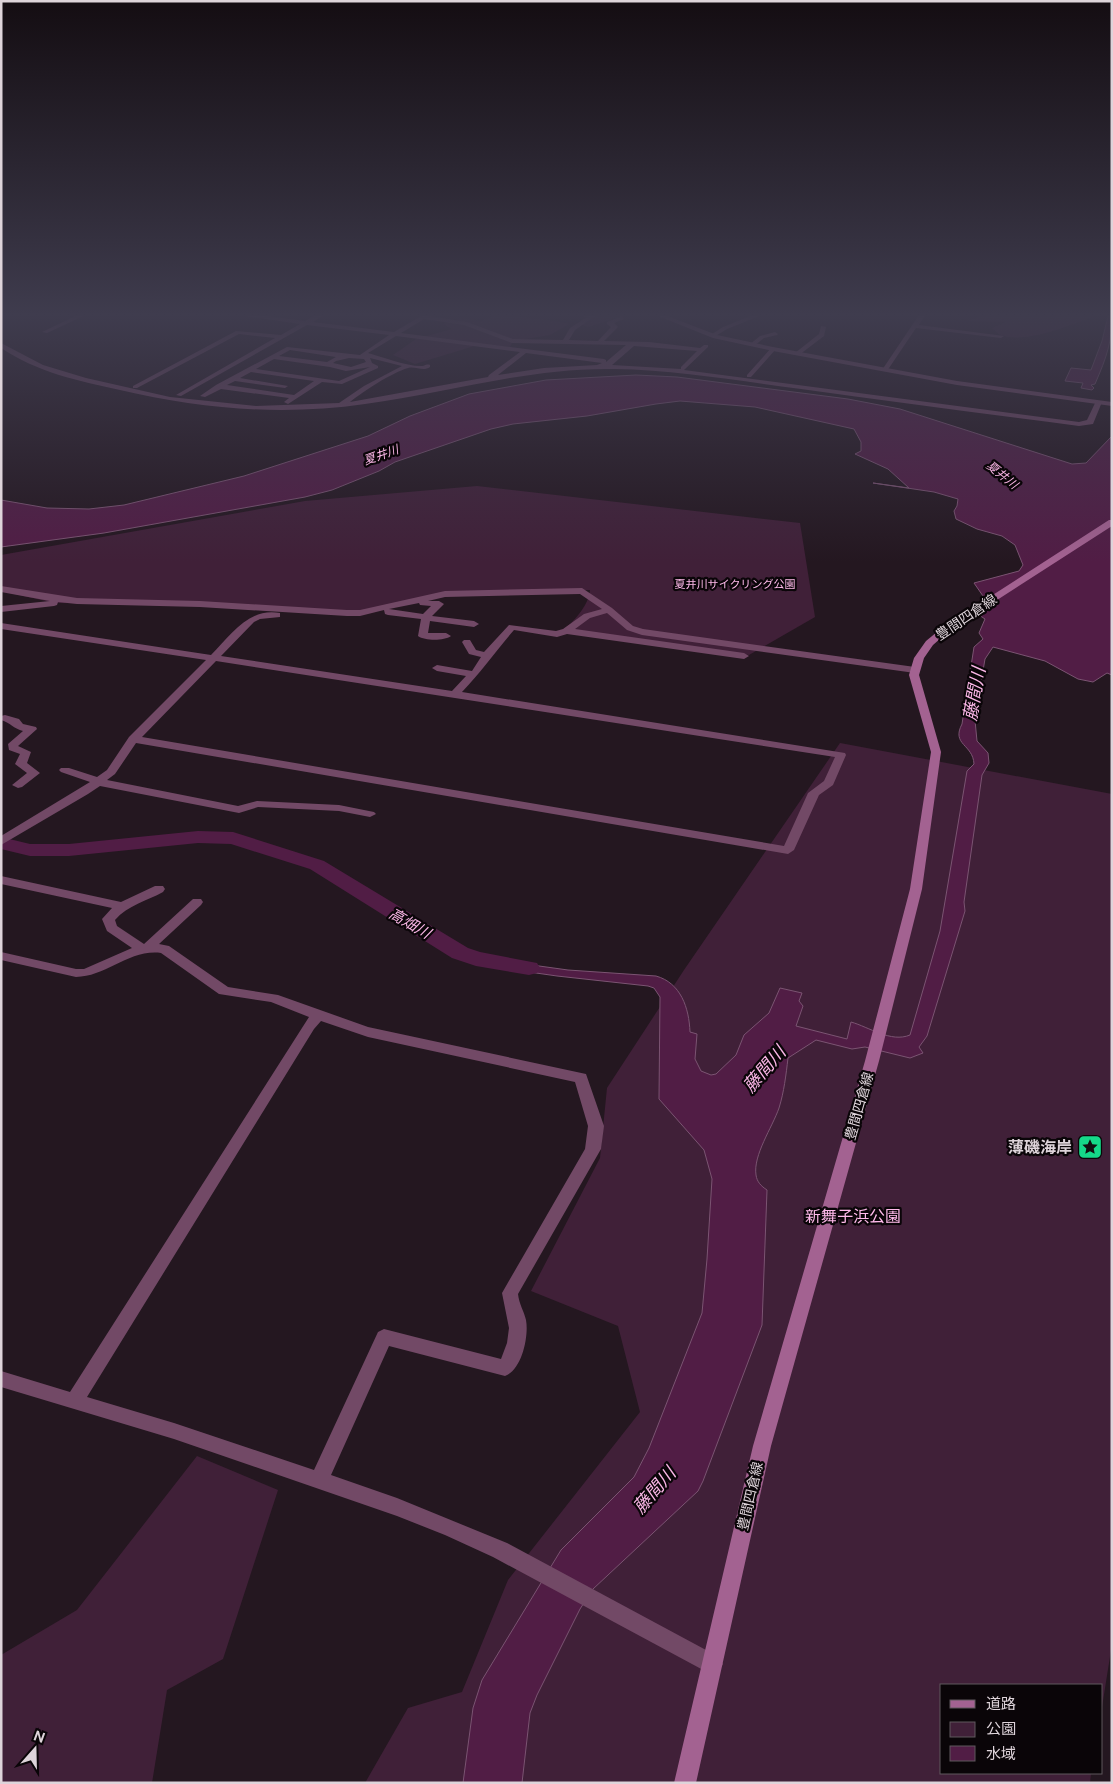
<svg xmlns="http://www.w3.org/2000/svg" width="1113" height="1784" font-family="'Public Sans','Noto Sans JP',sans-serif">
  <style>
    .green { fill: #402038 }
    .water { fill: #511d45; stroke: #7b5472 }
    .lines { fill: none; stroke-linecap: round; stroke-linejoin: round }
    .river { fill: #511d45; fill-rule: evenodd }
    .minor { fill: #724966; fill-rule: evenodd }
    .tertiary { fill: #724966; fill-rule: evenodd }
    .secondary { fill: #a36291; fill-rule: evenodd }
    .labels { text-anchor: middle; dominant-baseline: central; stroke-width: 4.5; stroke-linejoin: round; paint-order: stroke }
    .far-park-label { font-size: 11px; fill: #ffbaeb; stroke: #0a0508 }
    .far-water-label { font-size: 12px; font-style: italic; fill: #fab6e6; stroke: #0a0508 }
    .street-label { font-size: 14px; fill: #ded4da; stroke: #0a0508 }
    .water-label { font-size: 15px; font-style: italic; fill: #fab6e6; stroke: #0a0508 }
    .near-poi-label { font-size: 16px; font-weight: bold; fill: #ded4da; stroke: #0a0508; text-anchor: end }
    .near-park-label { font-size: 16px; fill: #ffbaeb; stroke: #0a0508 }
    .near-water-label { font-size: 18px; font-style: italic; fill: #fab6e6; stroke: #0a0508 }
  </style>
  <rect width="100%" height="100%" fill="#241720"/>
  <!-- green -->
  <path class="green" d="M601,312H659L621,316L589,327L580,324Z
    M991,312H1105C1079,322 1027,345 1001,335C998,334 994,330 992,328L1006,322L967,321Z
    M498,314L555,321L569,324L550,335L513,341L510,347L481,344L415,364L393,355L416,339L452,329L443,324L462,318L481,321Z
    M477,486L800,523L815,617L749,655L564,629C575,621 589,604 590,590L453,593L363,614L201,604L55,603L1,591V555L305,501Z
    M840,743L1112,794V1644L1102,1707V1685H942V1773H1091L1090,1783H365L408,1708L462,1692L508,1580L640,1412L618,1326L531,1291L600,1158L607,1088L684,970Z
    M197,1456L278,1490L223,1659L167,1690L152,1783H1V1655L77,1610Z"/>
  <!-- water -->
  <path class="water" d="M1109,312H1112C1112,343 1107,356 1095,384L1091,385L1094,388L1092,390L1081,388L1083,383L1065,381L1071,368L1091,370L1102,341Z
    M636,375L677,377L848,399L900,409L1072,464L1086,463L1112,436V675L1107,673L1093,682L1078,679L1045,661L993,647L985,659L981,682L982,692L974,710L977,741L988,753L989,763L982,775L964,902L965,911L927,1036L919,1047L923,1053L910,1058L865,1047L852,1049L816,1040L788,1058C786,1075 784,1092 779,1108C772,1128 753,1155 756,1175C757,1182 761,1186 767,1190L762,1325L703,1481L698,1491L593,1589L580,1609L537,1695L530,1713L522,1783H463L473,1708L482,1680L561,1550L634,1477L649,1448L702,1313L707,1259L712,1179L704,1150L659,1099L660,997L654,988L648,986L557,976L501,968L503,961L568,970L656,976C681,983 689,1008 690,1032L697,1034L695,1059L701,1071L711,1075L716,1074L736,1055L744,1035L769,1013L780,988L802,993L799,1001L803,1006L796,1026L847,1039L851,1022C869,1027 891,1043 910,1035L940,931L967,771L974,764C973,744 951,745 962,724L974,647L983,639L979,633L985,619L979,615L986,610L983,596L974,583L1019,571L1023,565L1015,545L1002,536L977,529L956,519L954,511L957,506L958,499L934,492L873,483L909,488L888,469L855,454L861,451V442L854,429L755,407L680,401L656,404L587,416L513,424L491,429L395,462L379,471L332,490L305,497L104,533L1,547V500L47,508L89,509L124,505L244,476L368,436L410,416L469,394L546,380Z"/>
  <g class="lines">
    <!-- river -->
    <path class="river" d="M198,831L233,832L324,861L468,948L480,952L537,963L540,968L537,973L529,975L476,966L452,958L310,869L231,844L198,843L69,856H30L1,849V837L30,844H69Z"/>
    <!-- minor -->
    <path class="minor" d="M84,312H92L47,333L42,332Z
      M217,312H236L305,321L321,312H329L313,322L394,332L428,312L431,314L429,316L467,322L513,339L563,340L570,328L587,317L573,314V312L591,314L601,312L575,330L569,340L598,341L611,327L607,324V322L622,316L624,319L614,323L618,327L604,341L649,342L700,348L704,345H708V347L684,370L1079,422L1087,420L1096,401L1102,402L1093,424L1079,426C986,414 894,402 801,389C739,381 677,370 615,369C530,367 449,393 365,404C282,416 201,409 120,390C78,381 37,372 1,348V343L43,365L86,378L170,397L256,406L339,403L364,386L402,366L370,358L372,363L378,366V368L342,384L322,382L288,404L284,402L289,398L221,389L205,397L200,396L216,385L287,347L360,355L389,335L307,325L181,396L176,395L275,338L239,334L137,388H133V386L236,331L281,335L300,324ZM424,319L464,325L512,343L626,345L606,362V360L604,359L401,333ZM396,336L520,352L489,375L488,377L350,402C364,391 391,373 408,368C416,366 423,372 430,367V365C428,364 425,365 423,366C408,367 383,357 368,353ZM634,346L697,351L681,367V369L612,365ZM290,350L336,357L327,362L279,356ZM526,353L602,363L597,365L544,368L498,375ZM349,358L364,359L366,362L351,367L333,363L336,361ZM274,359L330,367L346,371L370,367L339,381L256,369ZM251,372L314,381L294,395L227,385L235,381L285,388L288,386L240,378Z
      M760,312H769L727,329L714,337L709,336L723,327Z
      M921,312H927L919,325L1004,336L1001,338L916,328L887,371H883L882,370Z
      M821,326L826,327L824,336L799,355H795V353L819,334Z
      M775,332L778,334L777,335L764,338L754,346L749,345L760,336Z
      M771,348L776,349L751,377H747V375Z
      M1,586L77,598L200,601L347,610H360L445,591L582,588L612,608L633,626L643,629L915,667L920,670L915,673L642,635L627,630L607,613L590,618L575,629L744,653L749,656L744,659L567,634L557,637L514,630C496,651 481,672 462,692L845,753L846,755L833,785L819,795L794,850L788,854L136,743L115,774L107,780L238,806L257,801L339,805L374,812L376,814L370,817L339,811L258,807L239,813L100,786L88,794L1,845V836L90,782L61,772L59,770L61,768H69L97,777L107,770L129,737L206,660L1,629V623L211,655C231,635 249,607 280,613V617L260,619L254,622L221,656L452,691L466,676L437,671L432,668L437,665L472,671L481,657L469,654L462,642L464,640H470L476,650L484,652L509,625L556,631L563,629L584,614L602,609L580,594L445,597L428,601H439L444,604L432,616L474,621L479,624L474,627L430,621L428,633H446L451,636C444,641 425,641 418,636L421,619L388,615L385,614L384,610L360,616H347L200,607L77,604L58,602L57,605L54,606L1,612V606L50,601L1,592ZM419,603L420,605L431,606L423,614L389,609ZM216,661L835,757L824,781L808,793L784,846L142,737Z
      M5,715L19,719L23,724L36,727L37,729L18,746L31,752L27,763L40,773L22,787L18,788L12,785L27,773L15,764L20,754L9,750L8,744L23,731C14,729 11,723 1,720V716Z
      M1,876L121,902L155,886H163L165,889L163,892C147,901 128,905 115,920L117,926L144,944L193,899H201L203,902L201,905L159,944L169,946L228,987L278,995L368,1027L586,1074L604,1126L601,1149L518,1294C519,1304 524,1311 526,1320C529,1336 522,1370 505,1376L389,1346L331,1475L397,1498L507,1543L719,1657L723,1664L719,1671L712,1675L705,1671L493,1557L445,1535L397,1516L174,1439L1,1387V1371L70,1392L309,1017L271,1002L219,994L161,953C129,949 106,977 76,977L1,960V952L76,969H84L132,948L107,931L102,919L112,908L1,884ZM321,1021L368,1037L575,1082L588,1126L585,1149L502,1293L509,1328L507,1343L501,1359L384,1329L378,1332L314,1470L174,1423L87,1397L314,1029Z"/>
    <!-- tertiary -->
    <path class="tertiary" d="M648,312H657L717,335L773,347L957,381L1112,402V406L957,385L773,351L713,338Z"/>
    <!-- secondary -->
    <path class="secondary" d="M1109,520H1112V526L949,631L933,645L924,658L919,675L941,752L922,889L879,1061L771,1446L696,1783H674L753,1446L865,1061L910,889L931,752L909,675L914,658L926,641L943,627Z"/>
  </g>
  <!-- sky -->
  <linearGradient id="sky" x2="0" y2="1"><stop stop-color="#140d12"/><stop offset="0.56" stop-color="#3f3c4e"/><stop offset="1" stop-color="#3f3c4e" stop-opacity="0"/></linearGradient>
  <rect width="1113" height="562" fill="url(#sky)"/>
  <!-- icons -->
  <defs>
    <symbol id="sight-square" viewBox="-11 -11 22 22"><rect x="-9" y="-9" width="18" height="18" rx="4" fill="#15d989" stroke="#0a0508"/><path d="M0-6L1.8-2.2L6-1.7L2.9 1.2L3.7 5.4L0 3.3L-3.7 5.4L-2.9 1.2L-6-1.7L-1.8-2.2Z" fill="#111"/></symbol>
  </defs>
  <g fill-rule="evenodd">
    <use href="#sight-square" x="1076" y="1133" width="28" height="28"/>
  </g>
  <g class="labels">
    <!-- far-park labels -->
    <g class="far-park-label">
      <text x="735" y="584">夏井川サイクリング公園</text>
    </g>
    <!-- far-water labels -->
    <g class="far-water-label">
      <text transform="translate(381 455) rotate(-19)">夏井川</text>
      <text transform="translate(1002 475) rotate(39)">夏井川</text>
    </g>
    <!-- street labels -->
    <g class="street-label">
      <text transform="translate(966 617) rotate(-34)">豊間四倉線</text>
      <text transform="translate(859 1106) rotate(-74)">豊間四倉線</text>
      <text transform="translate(750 1496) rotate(-77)">豊間四倉線</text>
    </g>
    <!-- water labels -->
    <g class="water-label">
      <text transform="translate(410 923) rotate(30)">高畑川</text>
    </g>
    <!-- near-poi labels -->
    <g class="near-poi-label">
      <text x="1072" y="1147">薄磯海岸</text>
    </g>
    <!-- near-park labels -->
    <g class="near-park-label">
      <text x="853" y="1216">新舞子浜公園</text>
    </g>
    <!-- near-water labels -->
    <g class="near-water-label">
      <text transform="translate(974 694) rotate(-80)">藤間川</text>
      <text transform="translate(764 1069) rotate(-49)">藤間川</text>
      <text transform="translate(654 1490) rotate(-49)">藤間川</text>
    </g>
  </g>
  <!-- border -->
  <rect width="1113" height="1784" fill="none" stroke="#ded4da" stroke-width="5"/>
  <!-- legend -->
  <rect x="940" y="1684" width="162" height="90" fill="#0a0508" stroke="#5f585c"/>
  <rect x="950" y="1700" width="25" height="8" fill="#a36291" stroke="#5f585c"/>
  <text x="986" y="1709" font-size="15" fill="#ded4da">道路</text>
  <rect x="950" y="1722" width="25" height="15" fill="#402038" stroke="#5f585c"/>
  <text x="986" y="1734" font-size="15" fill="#ded4da">公園</text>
  <rect x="950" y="1746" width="25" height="15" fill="#511d45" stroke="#5f585c"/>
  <text x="986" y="1759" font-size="15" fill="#ded4da">水域</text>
  <!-- north arrow -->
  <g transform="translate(35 1749) rotate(20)" stroke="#0a0508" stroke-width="4" paint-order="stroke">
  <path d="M0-4L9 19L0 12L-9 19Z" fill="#ded4da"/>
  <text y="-8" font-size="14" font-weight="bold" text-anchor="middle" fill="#ded4da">N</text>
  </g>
</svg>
